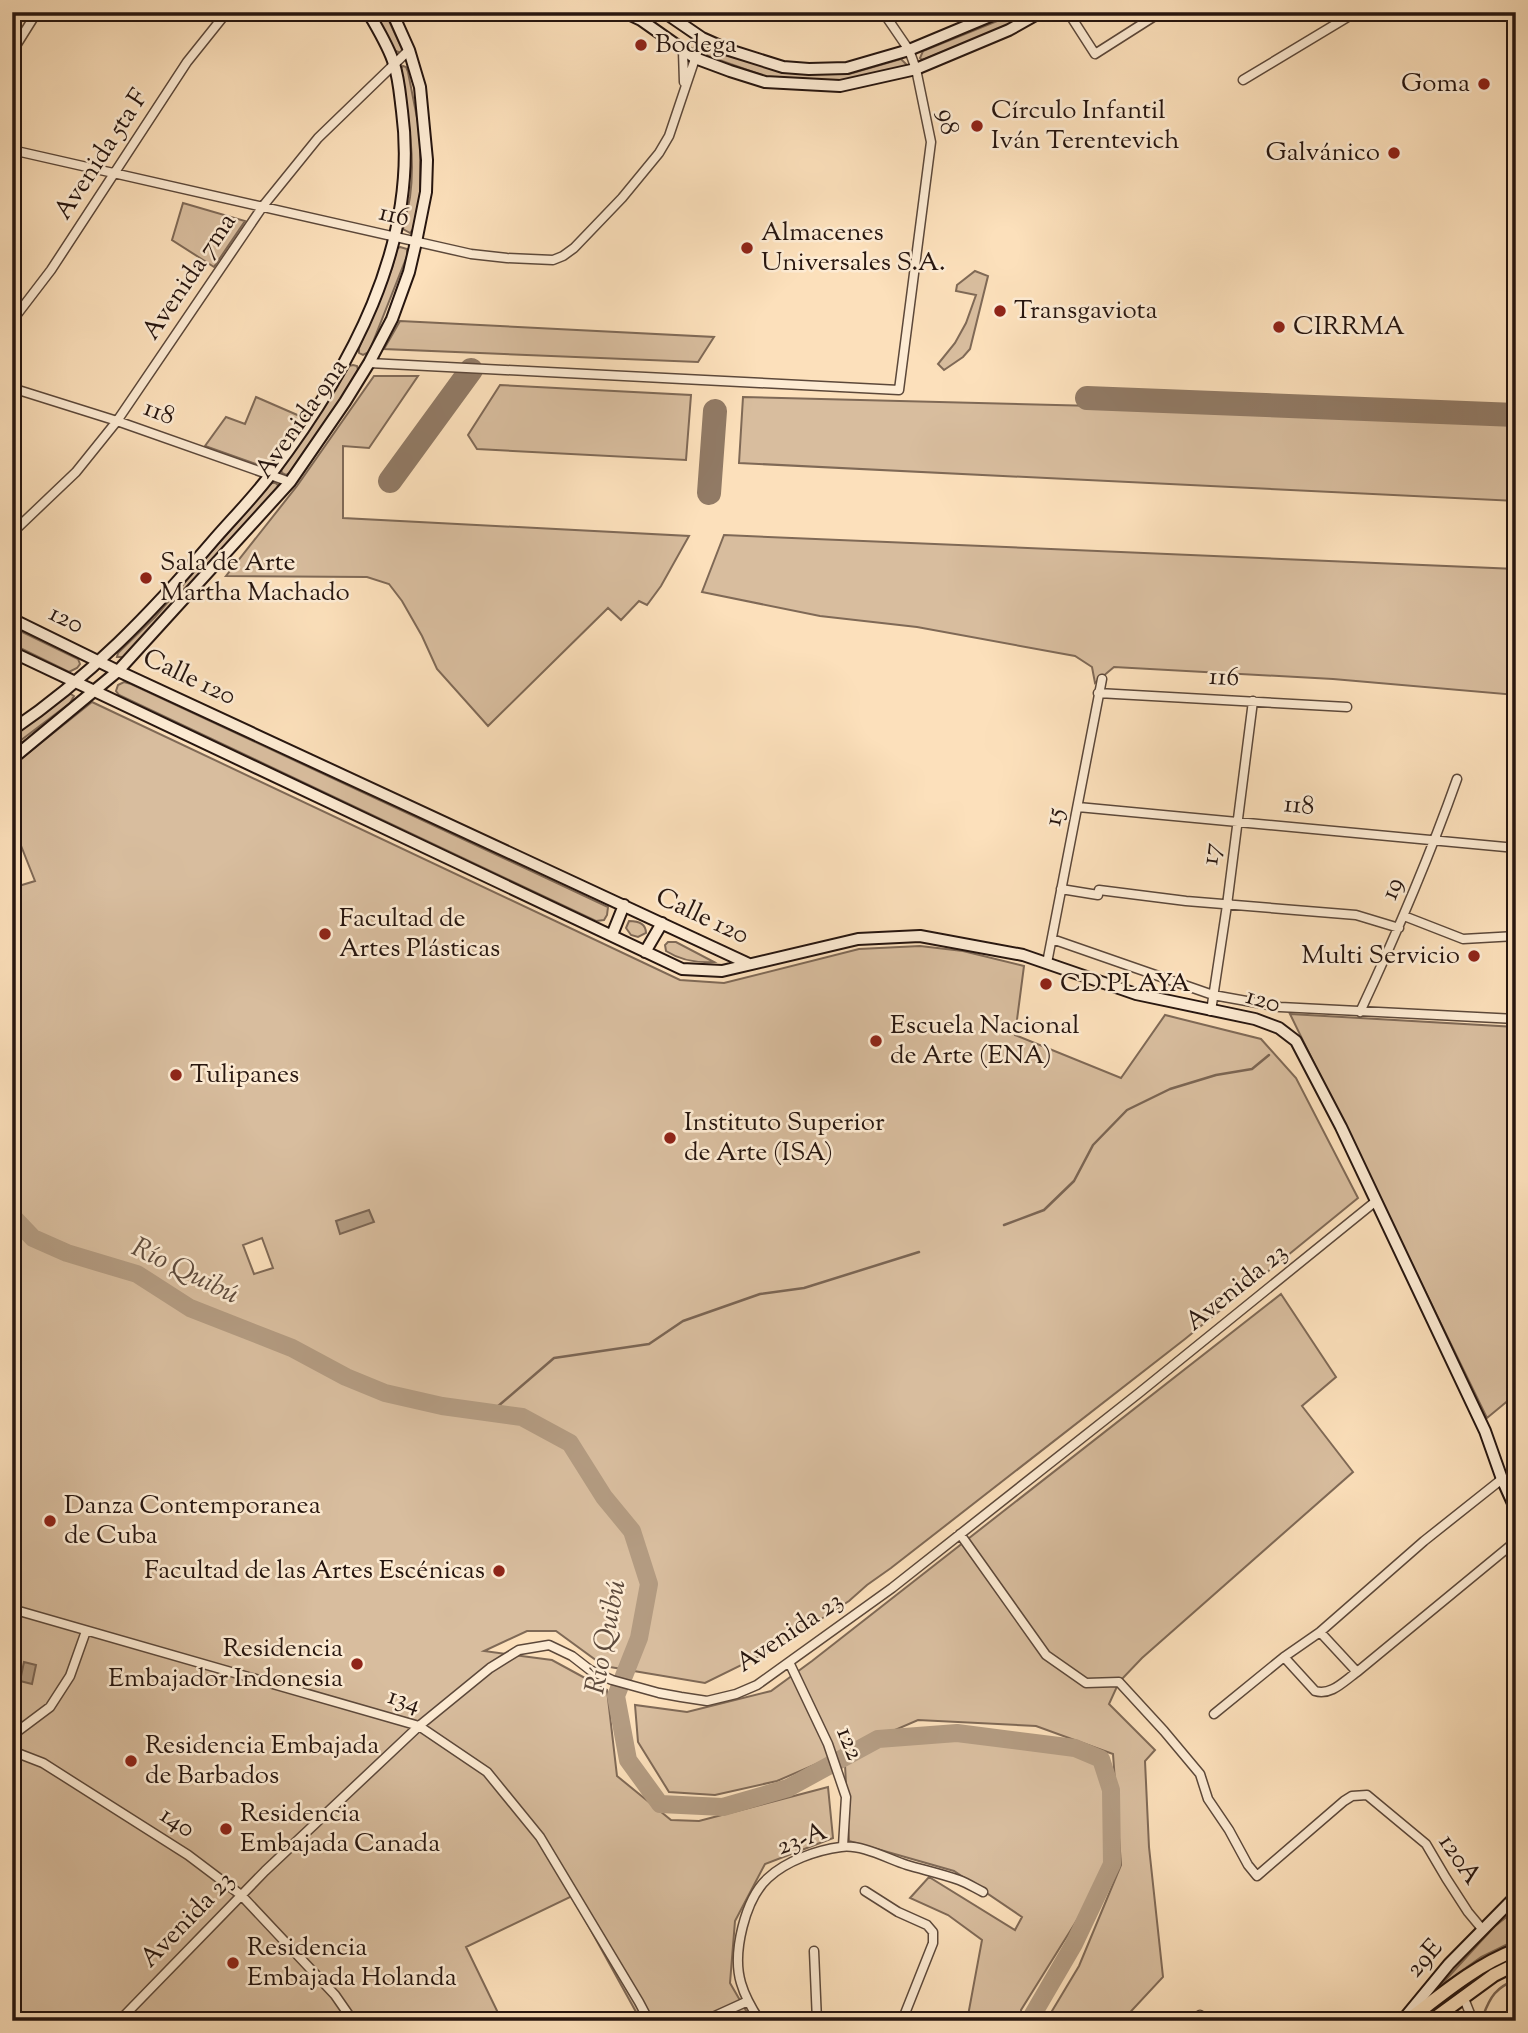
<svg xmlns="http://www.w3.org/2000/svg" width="1528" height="2033" font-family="'Sorts Mill Goudy',serif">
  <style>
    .green { fill: #d8bd9e; stroke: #7f6956; stroke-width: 2; fill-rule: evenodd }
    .water { fill: #b39b81; stroke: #7b6553; stroke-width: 2 }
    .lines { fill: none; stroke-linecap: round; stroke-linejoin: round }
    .stream { stroke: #7b6553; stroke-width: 2.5 }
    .river { stroke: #b39b81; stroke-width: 18 }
    .taxiway { stroke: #917a65; stroke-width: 24 }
    .street-casing { stroke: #5c483a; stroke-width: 11 }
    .secondary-casing { stroke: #26150f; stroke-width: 14 }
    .primary-casing { stroke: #26150f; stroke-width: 16 }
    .street { stroke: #fdebd3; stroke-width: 8 }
    .secondary { stroke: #fdebd3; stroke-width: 10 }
    .primary { stroke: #fce0bb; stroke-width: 12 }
    .poi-dot { fill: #8f2418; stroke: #fdebd3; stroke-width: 2.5 }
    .labels { text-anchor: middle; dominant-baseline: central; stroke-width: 5; stroke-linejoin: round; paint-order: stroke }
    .poi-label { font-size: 26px; fill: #26150f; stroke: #fdebd3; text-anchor: start }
    .street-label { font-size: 26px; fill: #26150f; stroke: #fdebd3 }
    .water-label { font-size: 28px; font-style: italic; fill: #5e4b3d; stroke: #fdebd3 }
  </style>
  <rect width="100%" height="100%" fill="#fce0bb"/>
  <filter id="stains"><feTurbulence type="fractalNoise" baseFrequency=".00286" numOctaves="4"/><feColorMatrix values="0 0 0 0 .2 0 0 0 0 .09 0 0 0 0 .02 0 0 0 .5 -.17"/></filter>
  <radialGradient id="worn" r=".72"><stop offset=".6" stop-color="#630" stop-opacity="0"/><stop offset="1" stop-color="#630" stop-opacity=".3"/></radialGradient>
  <!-- green -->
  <path class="green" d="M374,12H385L402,49L401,53L393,50Z
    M1014,12H1032L1007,26L925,59L922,60L920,58L923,51L1002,19Z
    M711,49L781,72L849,74L901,59L906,64L905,67L854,79L834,81L767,77L708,56L705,51Z
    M403,66L406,67L408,72L420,133V196L413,229L410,233L403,229C405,219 408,208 410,197C416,154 407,111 400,69Z
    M183,203L245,221L214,267L172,240Z
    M400,247L407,249V256L369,352L363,355L359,353V348L392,268L397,249Z
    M975,271L988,276L970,349L963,357L944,370L938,364L955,343L966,323L976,295L956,291L957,285Z
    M400,321L714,337L698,362L384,349Z
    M353,365L357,366L358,370L347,391L290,473L286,475L282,473L281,469L349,366Z
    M374,376H418L369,448L343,446V518L689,536L661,586L647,605L639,601L621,620L608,608L488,726L437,669L422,636L402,601L389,584L367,577L226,576L297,486Z
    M500,385L691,395L686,460L477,449L468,435Z
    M256,397L302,417L267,468L205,446L226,417L245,424Z
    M743,397L1255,410L1516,424V501L739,463Z
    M274,482L278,485L277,489L124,657H117L118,653L155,617L269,485Z
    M724,535L1516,569V695L1333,679L1114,667L1095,683L1092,667L1075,656L917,627L820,616L702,592Z
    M12,627L78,659L80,664L77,668L69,672L12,644Z
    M124,682L131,684L608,907L607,915L604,920L596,921L119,695L116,691L118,685Z
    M69,693L74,696L70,703L12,747V738Z
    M92,702L680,980L724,983L859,949L920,946L963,951L1024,966L1015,1035L1121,1078L1165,1015L1261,1039L1296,1078L1358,1198L1185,1339L891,1568L867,1585L849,1601L776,1648L705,1683L604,1666L556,1631H527L484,1651L552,1660L607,1690L617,1776L671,1820L699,1821L828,1787L833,1838L765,1864L735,1921L730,1983L752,2021H641L572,1896L466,1947L502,2021H12V888L35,881L12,823V766ZM262,1238L273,1268L254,1274L243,1245Z
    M629,921C638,921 646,924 646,933L638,937L631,935L626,928Z
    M668,942H676L714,962C697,963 680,960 666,951L665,945Z
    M1290,1014L1516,1027V1394L1487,1418Z
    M1281,1294L1336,1377L1302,1406L1353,1472L1142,1658L1119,1682L1109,1704L1155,1750L1145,1761L1149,1847L1163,1977L1122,2021H1046L1079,1966L1121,1865L1113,1754L1036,1726L918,1720L777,1781L715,1795L669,1792L638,1742L635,1705L687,1712L771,1691L812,1661Z
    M957,1733L1075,1748L1101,1759L1111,1790L1112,1864L1021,2010L1022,2021H967L982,1940L948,1915L910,1898L929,1877L1015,1930L1022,1917L954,1871L849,1841L845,1765L878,1739Z
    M1509,1915L1516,1928V1940L1481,1957L1439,1987L1494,1927Z"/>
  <!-- water -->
  <path class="water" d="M369,1210L374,1222L340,1234L336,1221Z
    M24,1662L36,1665L32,1684L20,1681Z"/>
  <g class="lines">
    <!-- stream -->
    <path class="stream" d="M1004,1225L1044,1210L1074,1181L1093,1145L1127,1110L1170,1089L1216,1075L1252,1069L1269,1055
      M490,1413L554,1358L649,1344L683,1321L760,1294L804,1288L919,1252
      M1483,2016C1490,1997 1496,1987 1516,1980"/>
    <!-- river -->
    <path class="river" d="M12,1216L33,1238L67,1253L137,1274L190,1308L292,1348L346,1377L385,1393L442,1406L522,1417L570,1443L604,1497L632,1531L649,1584L639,1638L616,1696L628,1760L660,1804L723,1807L788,1788L878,1739L957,1733L1075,1748L1101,1759L1111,1790L1112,1864L1074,1944L1032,2016V2021"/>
    <!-- taxiway -->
    <path class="taxiway" d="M1087,398L1516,415
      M390,481L471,370
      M709,493L715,411"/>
    <defs>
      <path id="street" d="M1068,12L1095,54L1161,12
        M683,51L684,82
        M12,52L37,12
        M1243,80L1356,12
        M12,150L471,254L507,258L553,260L563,256L574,248L622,198L659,153L669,136L702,38
        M12,321L51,270L187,62L227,12
        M369,363L899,390L931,142L916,69L909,50L883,12
        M12,388L117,421L290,482
        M12,533L76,472L117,421L263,206L318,138L409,50
        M1098,693L1347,707
        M1078,807L1516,848
        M1061,889L1098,895L1099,890L1186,901L1356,915L1399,928
        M1404,916L1463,939L1516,936
        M1052,939L1213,995L1280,1007L1516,1019
        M1047,963L1102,679
        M1211,1011L1227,905L1253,701
        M1360,1012C1396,935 1429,858 1457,779
        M960,1534L1046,1655L1086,1683L1119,1682L1164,1731L1200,1774L1208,1799L1229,1830L1248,1865L1257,1876L1344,1801L1352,1796L1367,1795L1426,1844L1446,1878L1468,1912L1483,1930
        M12,1609L419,1726L487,1772L540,1837L639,2002L649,2021
        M1320,1632L1357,1672L1516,1541
        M1284,1657L1315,1691C1331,1696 1344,1681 1357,1672
        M789,1662L828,1744L846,1797L843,1846
        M1214,1714L1284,1657L1320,1632L1424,1541L1502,1479
        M12,1732L18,1731L50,1707L70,1676L86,1631
        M12,1751L43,1763L188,1855L241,1895L335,1995L353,2021
        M865,1891L898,1912L927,1925L933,1932V1943L902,2021
        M814,1951L817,2021
        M1463,1996L1473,2021
        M1200,2015L1206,2021
        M119,2021L265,1871L419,1726L490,1668L519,1650L549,1645L572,1656L590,1670L612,1680L659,1693L681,1697L707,1701L736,1694L757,1685L892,1588L1139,1393L1376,1201
        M704,2021L748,2001
        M760,2021C752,2009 745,1997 741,1983C732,1953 745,1899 768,1878C786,1861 817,1850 841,1847C862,1844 888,1859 907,1865C924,1870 942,1874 959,1880C967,1883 975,1888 983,1892"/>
      <path id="secondary" d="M624,12L641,20L695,58L730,71L765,82L840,86L916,69L1009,30L1041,12
        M664,12L702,38L729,50L783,67L809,69L847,68L909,50L1000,12
        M12,619L118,671L749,964
        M12,652L682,969L722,971L858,939L920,936L1023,955L1136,994L1255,1019L1279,1028L1296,1041L1341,1127L1485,1431L1502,1479L1516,1510
        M12,730C89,678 152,612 212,542C231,520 253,498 271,474C349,371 420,245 402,111C400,96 399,79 394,64C389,47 377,28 368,12
        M12,759L118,671L290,482L345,402L369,363L392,319L409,272L416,242L426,192L427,160L420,87L409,50L392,12
        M612,935L624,905
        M645,952L662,923
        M1508,1904L1516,1919
        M1402,2021L1449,1964L1516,1896"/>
      <path id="primary" d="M1407,2021C1441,1995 1476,1965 1516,1950
        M1431,2021L1494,1975L1516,1964"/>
    </defs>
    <!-- street casing -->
    <use href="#street" class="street-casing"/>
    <!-- secondary casing -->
    <use href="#secondary" class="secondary-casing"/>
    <!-- primary casing -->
    <use href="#primary" class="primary-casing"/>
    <!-- street -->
    <use href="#street" class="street"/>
    <!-- secondary -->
    <use href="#secondary" class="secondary"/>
    <!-- primary -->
    <use href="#primary" class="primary"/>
  </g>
  <!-- markers -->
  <g class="poi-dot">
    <circle cx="641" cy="45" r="7"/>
    <circle cx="1484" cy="84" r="7"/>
    <circle cx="977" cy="126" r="7"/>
    <circle cx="1394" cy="153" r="7"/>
    <circle cx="747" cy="248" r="7"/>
    <circle cx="1000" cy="311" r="7"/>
    <circle cx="1279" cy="327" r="7"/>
    <circle cx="146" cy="578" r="7"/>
    <circle cx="325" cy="934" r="7"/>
    <circle cx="1474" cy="956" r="7"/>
    <circle cx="1046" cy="984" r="7"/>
    <circle cx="876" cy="1041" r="7"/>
    <circle cx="176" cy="1075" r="7"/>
    <circle cx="670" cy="1138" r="7"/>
    <circle cx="50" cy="1521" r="7"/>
    <circle cx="499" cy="1571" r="7"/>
    <circle cx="357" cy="1664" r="7"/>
    <circle cx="131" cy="1761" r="7"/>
    <circle cx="226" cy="1829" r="7"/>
    <circle cx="233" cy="1963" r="7"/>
  </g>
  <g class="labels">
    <!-- poi labels -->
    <g class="poi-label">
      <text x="655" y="45">Bodega</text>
      <text x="1470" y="84" text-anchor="end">Goma</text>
      <text x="991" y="111">Círculo Infantil<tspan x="991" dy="30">Iván Terentevich</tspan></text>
      <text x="1380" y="153" text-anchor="end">Galvánico</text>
      <text x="761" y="233">Almacenes<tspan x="761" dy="30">Universales S.A.</tspan></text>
      <text x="1014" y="311">Transgaviota</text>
      <text x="1293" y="327">CIRRMA</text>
      <text x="160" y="563">Sala de Arte<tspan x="160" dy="30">Martha Machado</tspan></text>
      <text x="339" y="919">Facultad de<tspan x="339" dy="30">Artes Plásticas</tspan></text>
      <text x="1460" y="956" text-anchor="end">Multi Servicio</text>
      <text x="1060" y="984">CD PLAYA</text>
      <text x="890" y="1026">Escuela Nacional<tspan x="890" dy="30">de Arte (ENA)</tspan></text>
      <text x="190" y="1075">Tulipanes</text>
      <text x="684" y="1123">Instituto Superior<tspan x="684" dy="30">de Arte (ISA)</tspan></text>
      <text x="64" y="1506">Danza Contemporanea<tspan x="64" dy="30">de Cuba</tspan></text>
      <text x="485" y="1571" text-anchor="end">Facultad de las Artes Escénicas</text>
      <text x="343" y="1649" text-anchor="end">Residencia<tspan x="343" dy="30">Embajador Indonesia</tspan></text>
      <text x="145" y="1746">Residencia Embajada<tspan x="145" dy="30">de Barbados</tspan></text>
      <text x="240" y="1814">Residencia<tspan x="240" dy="30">Embajada Canada</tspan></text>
      <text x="247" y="1948">Residencia<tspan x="247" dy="30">Embajada Holanda</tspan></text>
    </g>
    <!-- street labels -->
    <g class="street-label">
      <text transform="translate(947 122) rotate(82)">98</text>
      <text transform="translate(102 155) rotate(-57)">Avenida 5ta F</text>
      <text transform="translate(394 216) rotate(13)">116</text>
      <text transform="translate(190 277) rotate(-56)">Avenida 7ma</text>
      <text transform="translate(159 413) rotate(20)">118</text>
      <text transform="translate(302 419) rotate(-55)">Avenida 9na</text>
      <text transform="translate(66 620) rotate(26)">120</text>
      <text transform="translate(189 678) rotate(25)">Calle 120</text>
      <text transform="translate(1224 678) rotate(3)">116</text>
      <text transform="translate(1299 806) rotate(5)">118</text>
      <text transform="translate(1055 817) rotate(-79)">15</text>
      <text transform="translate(1212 854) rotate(-83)">17</text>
      <text transform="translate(1393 889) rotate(-68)">19</text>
      <text transform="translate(702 917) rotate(25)">Calle 120</text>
      <text transform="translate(1263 1001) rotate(17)">120</text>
      <text transform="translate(1237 1288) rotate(-39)">Avenida 23</text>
      <text transform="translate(790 1633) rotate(-34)">Avenida 23</text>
      <text transform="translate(404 1701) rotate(18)">134</text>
      <text transform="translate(849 1744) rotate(68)">122</text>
      <text transform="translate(177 1823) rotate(33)">140</text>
      <text transform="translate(802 1840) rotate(-20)">23-A</text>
      <text transform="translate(1459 1860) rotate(56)">120A</text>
      <text transform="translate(188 1920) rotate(-46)">Avenida 23</text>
      <text transform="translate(1425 1959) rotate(-49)">29E</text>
    </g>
    <!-- water labels -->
    <g class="water-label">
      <text transform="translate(185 1272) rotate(26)">Río Quibú</text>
      <text transform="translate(607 1637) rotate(-79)">Río Quibú</text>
    </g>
  </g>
  <!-- margin -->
  <rect width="1528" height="2033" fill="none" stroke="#fce0bb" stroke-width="42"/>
  <rect x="14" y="14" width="1500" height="2005" fill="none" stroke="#26150f" stroke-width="3.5"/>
  <rect x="21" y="21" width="1486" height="1991" fill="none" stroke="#26150f" stroke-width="2"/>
  <rect width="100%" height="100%" filter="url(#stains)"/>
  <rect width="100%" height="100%" fill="url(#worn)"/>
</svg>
